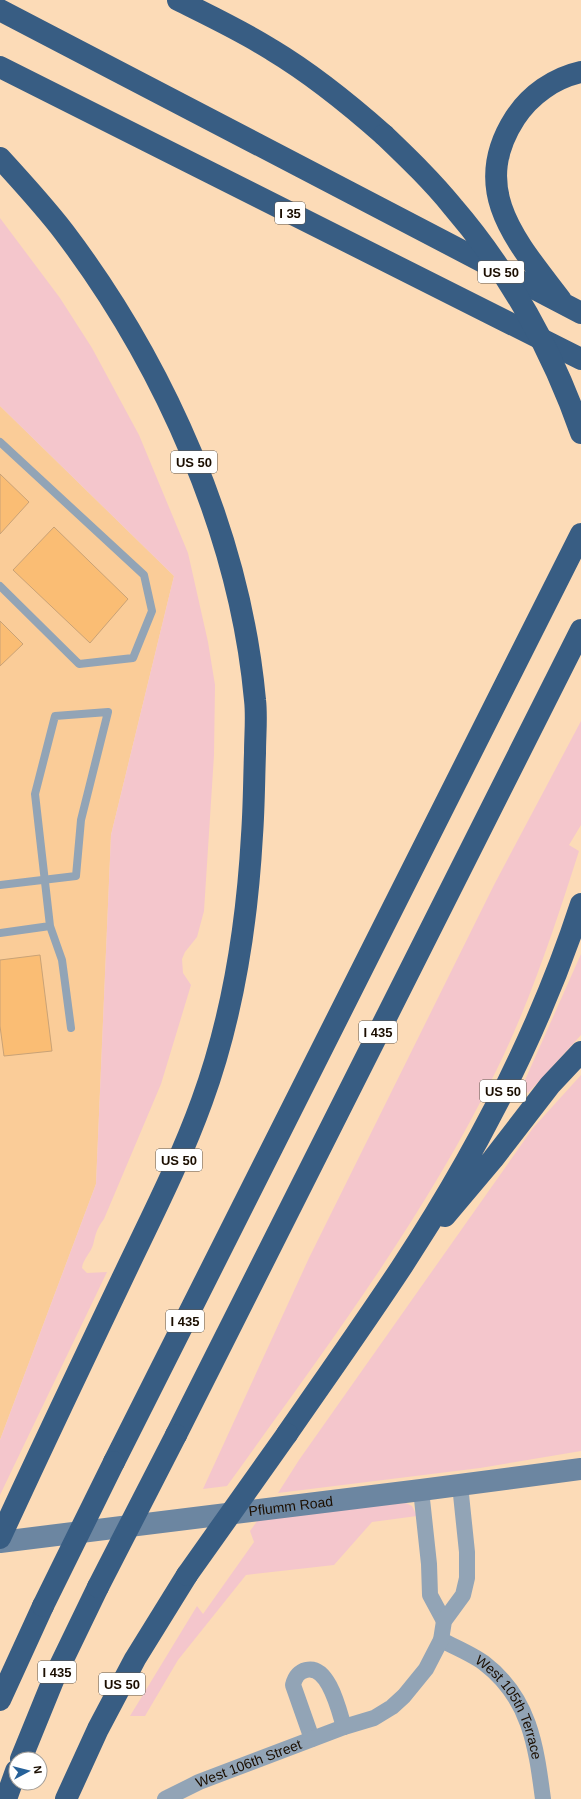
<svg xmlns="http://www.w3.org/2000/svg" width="581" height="1799" font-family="Arial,sans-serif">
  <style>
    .built { fill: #facc98 }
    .green { fill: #f4c6cc }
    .building { fill: #fabd74; stroke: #c9a276 }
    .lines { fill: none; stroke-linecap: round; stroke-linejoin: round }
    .service { stroke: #92a4b6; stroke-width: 8 }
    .minor { stroke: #92a4b6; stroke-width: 16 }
    .secondary { stroke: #6c86a1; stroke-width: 22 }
    .motorway { stroke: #385d83; stroke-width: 22 }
    .motorway-bridge { stroke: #385d83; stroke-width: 22 }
    .labels { text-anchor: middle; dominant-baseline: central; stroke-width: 3; stroke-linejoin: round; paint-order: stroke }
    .shield { fill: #fff; stroke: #5f564c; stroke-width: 1 }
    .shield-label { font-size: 13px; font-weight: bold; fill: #1b0e00 }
    .street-label { font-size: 14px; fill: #1b0e00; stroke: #fff }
  </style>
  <rect width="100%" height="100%" fill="#fcdbb7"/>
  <!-- built -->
  <path class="built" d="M0,406L174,576L111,835L96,1184L0,1440Z"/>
  <!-- green -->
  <path class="green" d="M0,218L60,298L92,348L139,435L188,553L208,642L215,685L214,755L204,911L197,937L185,952L182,959L183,973L191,985L161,1084L104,1219C96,1230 96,1233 93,1245C90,1254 83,1259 82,1268L87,1273L107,1272L0,1495V1440L96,1184L111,835L174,576L0,406Z
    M581,721V825L569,845L579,851C555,926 531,1000 496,1071C424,1219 323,1352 227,1486L203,1489L309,1258L494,885Z
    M581,954V1035L528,1093L521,1089Z
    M581,1075V1451L480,1468L278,1493L299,1460L533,1128Z
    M406,1503L412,1506L417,1516L372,1522L334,1565L246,1575L178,1660L145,1716H130L197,1606L203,1614L254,1542L250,1531L260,1517Z"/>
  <!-- building -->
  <path class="building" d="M0,474L29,502L0,534Z
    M54,527L128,599L90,643L13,570Z
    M0,621L23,644L0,666Z
    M40,955L52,1051L4,1056L0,1026V960Z"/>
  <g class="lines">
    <!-- service -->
    <path class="service" d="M0,442L144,575L152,611L133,658L79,664L0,586
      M0,885L76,876L81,820L108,712L55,716L35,794L50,926
      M0,933L50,926L62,960L71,1028"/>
    <!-- minor -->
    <g class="minor">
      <path d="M421,1490L429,1564L430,1595L444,1621"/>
      <path id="s1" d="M441,1640C455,1647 472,1654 484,1663C530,1698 536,1746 543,1799"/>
      <path d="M312,1739L293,1685C295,1677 298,1672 306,1670C329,1664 339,1711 344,1727"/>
      <path id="s2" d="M165,1799L199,1782L344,1727L374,1718L392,1707L404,1696L426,1669L441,1640L444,1621L463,1595L467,1578V1552L460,1485"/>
    </g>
    <!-- secondary -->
    <path class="secondary" id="s3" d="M0,1542L421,1490L581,1469"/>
    <!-- motorway -->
    <path class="motorway" d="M178,0C210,16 242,31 272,50C312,74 349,104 384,135
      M0,10L581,313
      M0,67L581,359
      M0,158C22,182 44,206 64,232C164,364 240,534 255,700C257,717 255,735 255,753C254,780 254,808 252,835C247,925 233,1016 202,1101C180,1162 150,1220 122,1279C81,1365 40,1451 0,1538
      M561,300C518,243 468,191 515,118C530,95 554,78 581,72
      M445,1216L493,1159L550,1085L581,1052
      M287,1434C325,1379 364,1324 401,1268C475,1155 539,1033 581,904
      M176,1435L581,630
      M114,1462L581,534
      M0,1700L43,1606
      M21,1759L54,1678L98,1587
      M6,1799L16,1771
      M66,1799L98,1729L135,1659L187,1575"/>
    <!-- motorway-bridge -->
    <path class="motorway-bridge" d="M384,135C408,158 432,181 453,207C509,272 553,352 581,433
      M187,1575L287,1434
      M98,1587L176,1435
      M43,1606L114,1462"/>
  </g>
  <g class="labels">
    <!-- shield labels -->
    <g class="shield">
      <rect x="275" y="202" width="30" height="22" rx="3"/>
      <rect x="478" y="261" width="46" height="22" rx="3"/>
      <rect x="171" y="451" width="46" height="22" rx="3"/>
      <rect x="359" y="1021" width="38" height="22" rx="3"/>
      <rect x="480" y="1080" width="46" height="22" rx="3"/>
      <rect x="156" y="1149" width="46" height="22" rx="3"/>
      <rect x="166" y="1310" width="38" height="22" rx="3"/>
      <rect x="38" y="1661" width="38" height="22" rx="3"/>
      <rect x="99" y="1673" width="46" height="22" rx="3"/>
    </g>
    <g class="shield-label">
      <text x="290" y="213">I 35</text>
      <text x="501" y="272">US 50</text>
      <text x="194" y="462">US 50</text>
      <text x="378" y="1032">I 435</text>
      <text x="503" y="1091">US 50</text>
      <text x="179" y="1160">US 50</text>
      <text x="185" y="1321">I 435</text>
      <text x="57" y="1672">I 435</text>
      <text x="122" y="1684">US 50</text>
    </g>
    <!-- street labels -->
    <g class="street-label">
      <text stroke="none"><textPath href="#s3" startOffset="293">Pflumm Road</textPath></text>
      <text stroke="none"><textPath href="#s1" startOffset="101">West 105th Terrace</textPath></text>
      <text stroke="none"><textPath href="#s2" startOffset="91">West 106th Street</textPath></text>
    </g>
  </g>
  <!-- north arrow -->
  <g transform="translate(28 1771) rotate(83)"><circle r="19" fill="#ffffff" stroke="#a49f99"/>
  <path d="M0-3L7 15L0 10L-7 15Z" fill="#266199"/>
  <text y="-6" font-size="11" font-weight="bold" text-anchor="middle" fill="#1b0e00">N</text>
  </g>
</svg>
